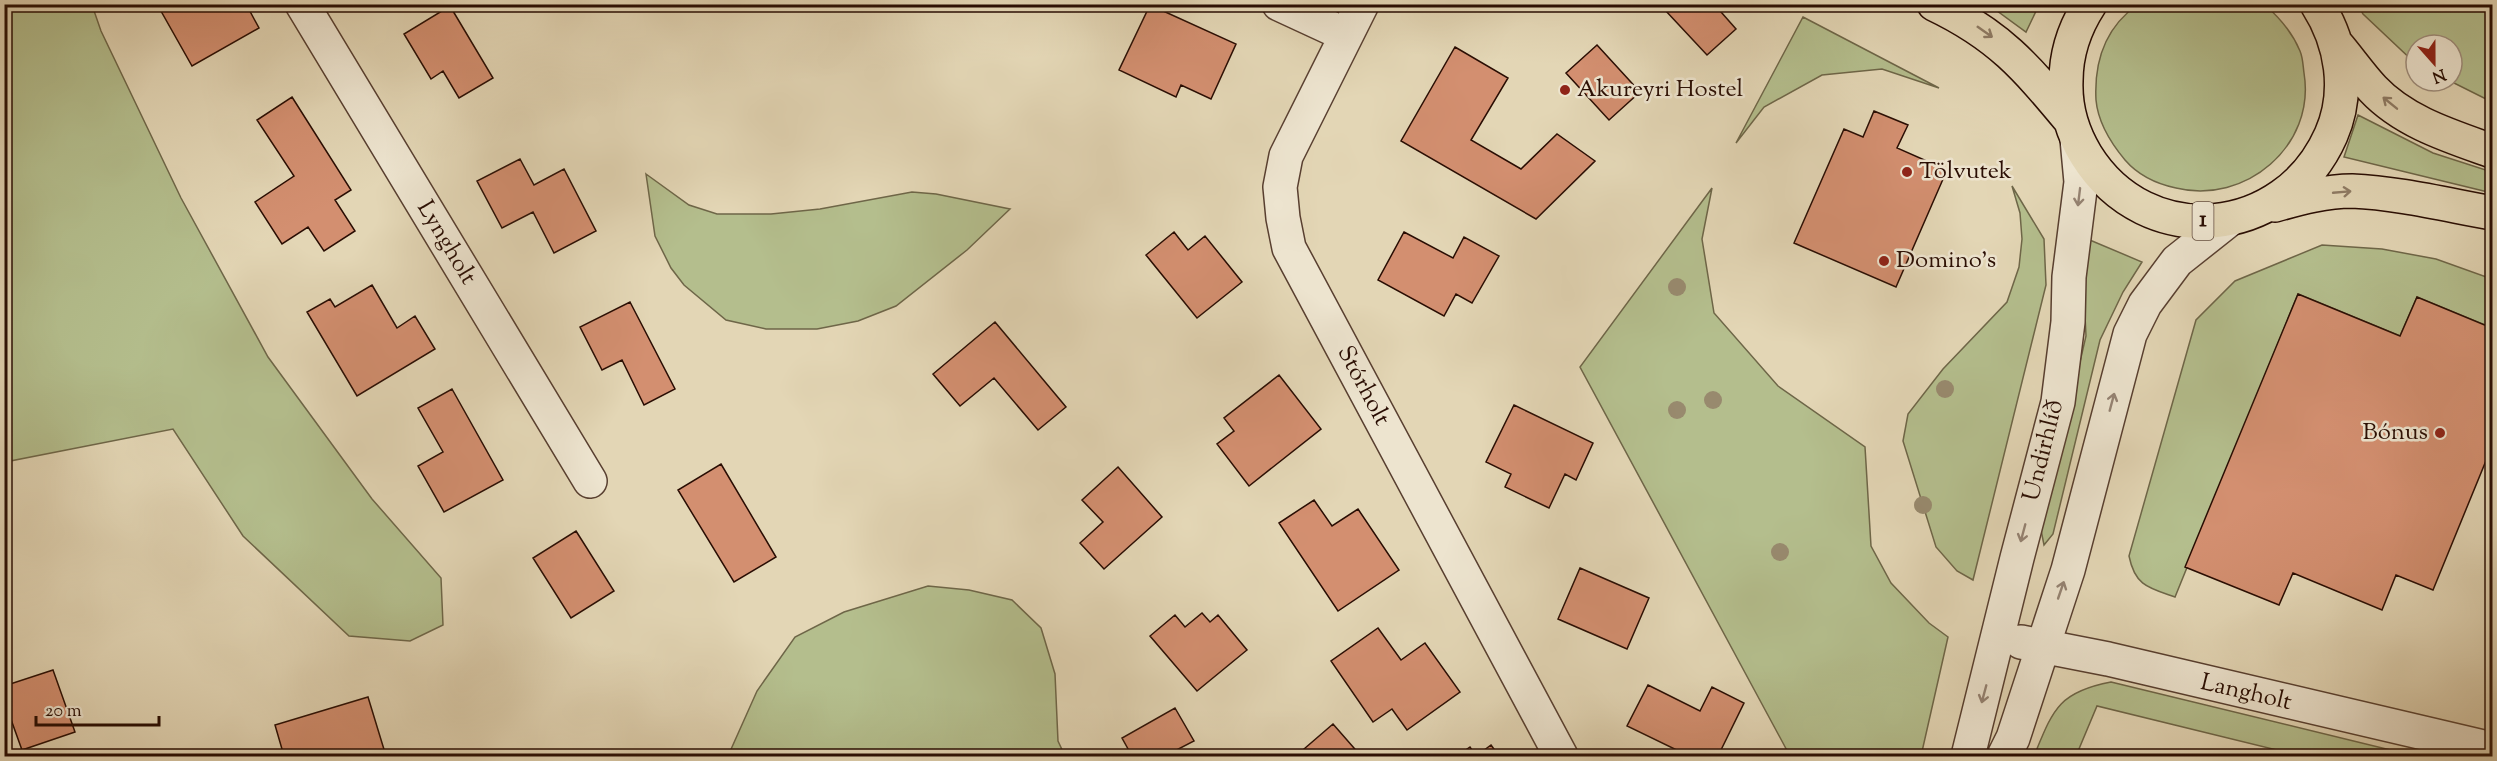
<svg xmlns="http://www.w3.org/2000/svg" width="2497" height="761" font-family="'Sorts Mill Goudy',serif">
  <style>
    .green { fill: #b4be8d; stroke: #6e6648; stroke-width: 1.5 }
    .building { fill: #d38f70; stroke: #290d03; stroke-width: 1.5 }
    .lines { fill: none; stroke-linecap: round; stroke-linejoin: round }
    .street-casing { stroke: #583f30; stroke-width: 36 }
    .highway-casing { stroke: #290d03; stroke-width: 36 }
    .street { stroke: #ede4cf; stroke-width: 33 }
    .highway { stroke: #e3d6b5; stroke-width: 33 }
    .tree { fill: #988a6e }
    .oneway { stroke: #8f7c65 }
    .oneway2 { stroke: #958373 }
    .poi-dot { fill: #8f2418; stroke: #ede4cf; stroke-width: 2 }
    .labels { text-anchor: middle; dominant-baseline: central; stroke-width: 5; stroke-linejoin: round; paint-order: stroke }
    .shield { fill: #ede4cf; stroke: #644e40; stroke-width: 1.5 }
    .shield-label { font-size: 22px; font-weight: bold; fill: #290d03 }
    .poi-label { font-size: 24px; fill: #290d03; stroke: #ede4cf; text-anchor: start }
    .street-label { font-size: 24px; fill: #290d03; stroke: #ede4cf }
  </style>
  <rect width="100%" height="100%" fill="#e3d6b5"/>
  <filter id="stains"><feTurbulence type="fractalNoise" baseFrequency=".00333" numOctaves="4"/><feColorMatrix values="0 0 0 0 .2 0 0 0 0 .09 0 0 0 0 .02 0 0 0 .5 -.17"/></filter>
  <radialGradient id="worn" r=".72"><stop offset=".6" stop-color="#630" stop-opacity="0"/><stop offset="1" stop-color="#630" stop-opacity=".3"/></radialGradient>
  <!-- green -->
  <path class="green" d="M5,4L92,5L101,31L181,198L268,357L372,499L441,578L443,625L410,641L349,636L243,536L173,429L5,462Z
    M1989,5H2039L2026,32Z
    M2265,5C2280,18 2292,32 2300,51C2303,58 2303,66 2304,73C2316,146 2245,205 2176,188C2157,184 2138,175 2125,160C2110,142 2098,123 2096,100C2094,61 2105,28 2137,5Z
    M2358,5H2492V102L2450,81L2452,45H2416V64L2363,14Z
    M1803,17L1939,88L1882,69L1822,75L1764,107L1736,143Z
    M2358,115L2433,153L2492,172V193L2344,157Z
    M646,174L689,205L717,214H771L820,209L912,192L936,194L1010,209L967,250L896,306L858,321L817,329H766L726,320L684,285L671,268L655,236Z
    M2012,186L2044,239L2046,285L1973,580L1957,571L1936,547L1903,441L1908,414L1943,369L2007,302L2019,267L2022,239L2020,213Z
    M1712,188L1702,239L1714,313L1778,386L1865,447L1871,546L1891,583L1929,623L1948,637L1921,756H1790L1580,367Z
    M2085,238L2142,262L2123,292L2100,340L2053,534L2044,545L2041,530L2086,336L2083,275Z
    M2322,245L2382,249L2436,259L2492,279V328L2417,297L2400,336L2298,294L2175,597C2149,588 2135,586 2129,556L2196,320L2235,281Z
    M928,586L969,590L1012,600L1041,628L1055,674L1058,741L1065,756H728L757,691L795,637L844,612Z
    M2111,682L2415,756H2301L2097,706L2076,756H2034C2053,710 2058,692 2111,682Z"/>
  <!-- building -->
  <path class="building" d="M157,4H246L259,28L192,66Z
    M1671,4H1714L1736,29L1707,55L1665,10Z
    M1150,5L1236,44L1211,99L1181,85L1176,97L1119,70Z
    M450,6L493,78L459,98L443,71L431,79L404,34Z
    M1597,45L1640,92L1609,120L1566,73Z
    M1455,47L1508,78L1471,140L1521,169L1557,134L1595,161L1536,219L1401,141Z
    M292,97L351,190L335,200L355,231L324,251L308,227L282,244L255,202L294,176L257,120Z
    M1874,111L1908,125L1897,148L1947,170L1896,287L1794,243L1844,129L1863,137Z
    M520,159L534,185L564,169L596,231L554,253L533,212L502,228L477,181Z
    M1174,232L1188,250L1205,236L1242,282L1197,318L1146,255Z
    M1404,232L1453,258L1464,237L1499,256L1472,303L1456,294L1444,316L1378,280Z
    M372,285L397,328L415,316L435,349L357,396L307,312L330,299L335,307Z
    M2298,294L2400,336L2417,297L2492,328V446L2433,590L2396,575L2382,610L2293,573L2279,605L2185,567Z
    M630,302L675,389L644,405L622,360L602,370L580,327Z
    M995,322L1066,407L1038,430L994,378L960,406L933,374Z
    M1279,375L1321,429L1249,486L1217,444L1234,431L1224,418Z
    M452,389L503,480L444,512L418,466L443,452L418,408Z
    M1514,405L1593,443L1576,480L1565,474L1549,508L1505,487L1511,474L1486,462Z
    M721,464L776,557L734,582L678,490Z
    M1118,467L1162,517L1104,569L1080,543L1103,522L1082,500Z
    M1314,500L1332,526L1358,509L1399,570L1338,611L1279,523Z
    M576,531L614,591L571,618L533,558Z
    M1580,568L1649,598L1627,649L1558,619Z
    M1202,613L1210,622L1218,615L1247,650L1197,691L1150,636L1175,615L1185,627Z
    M1378,628L1401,660L1425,643L1460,692L1407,730L1392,709L1373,722L1331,661Z
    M53,670L75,732L22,750L4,700V686Z
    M1648,685L1700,711L1712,687L1744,703L1718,756H1689L1627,726Z
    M368,697L386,756H284L275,725Z
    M1175,708L1194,741L1165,756H1132L1122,738Z
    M1333,724L1361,756H1299L1297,755Z
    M1491,745L1499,756H1457L1470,747L1476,756Z"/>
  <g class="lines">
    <defs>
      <path id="street" d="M302,4L590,481
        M1279,4L1346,35
        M1362,4L1286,156L1280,187L1283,218L1289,248L1561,756
        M2021,642L2108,659L2492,749
        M1968,756L2017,558L2058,402L2068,322L2069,277L2081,182L2077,139
        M2004,756L2013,738L2068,570L2130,334L2145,304L2177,261L2230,219"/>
      <path id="highway" d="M1934,4C1999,35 2025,66 2070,120
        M2090,4C2075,27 2066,54 2066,81C2065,108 2072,132 2086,155C2147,253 2285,239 2331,135C2350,92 2342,43 2317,4
        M2337,45C2349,59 2360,75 2373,89C2404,122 2450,136 2492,151
        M2275,205C2300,198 2326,191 2352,191C2399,193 2447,205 2492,213"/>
    </defs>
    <!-- street casing -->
    <use href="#street" class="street-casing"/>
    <!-- highway casing -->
    <use href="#highway" class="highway-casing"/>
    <!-- street -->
    <use href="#street" class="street"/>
    <!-- highway -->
    <use href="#highway" class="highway"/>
  </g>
  <!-- trees -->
  <g class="tree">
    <circle cx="1677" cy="287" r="9"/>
    <circle cx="1945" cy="389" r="9"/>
    <circle cx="1713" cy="400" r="9"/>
    <circle cx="1677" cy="410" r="9"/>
    <circle cx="1923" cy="505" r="9"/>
    <circle cx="1780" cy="552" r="9"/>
  </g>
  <!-- one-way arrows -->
  <defs><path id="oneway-shaft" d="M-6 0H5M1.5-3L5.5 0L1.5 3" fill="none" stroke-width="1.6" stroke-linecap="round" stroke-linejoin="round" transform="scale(1.5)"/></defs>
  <g class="oneway">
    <use href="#oneway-shaft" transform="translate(1985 32) rotate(35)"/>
    <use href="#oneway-shaft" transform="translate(2390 103) rotate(-141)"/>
    <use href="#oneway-shaft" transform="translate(2342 192) rotate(-5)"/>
  </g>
  <g class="oneway2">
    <use href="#oneway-shaft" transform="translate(2079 197) rotate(97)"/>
    <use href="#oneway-shaft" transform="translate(2112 402) rotate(-75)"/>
    <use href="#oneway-shaft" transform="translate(2023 533) rotate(105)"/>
    <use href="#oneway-shaft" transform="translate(2061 590) rotate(-71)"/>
    <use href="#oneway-shaft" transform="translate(1984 694) rotate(105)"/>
  </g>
  <!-- markers -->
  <g class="poi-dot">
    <circle cx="1565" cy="90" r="6"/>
    <circle cx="1907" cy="172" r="6"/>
    <circle cx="1884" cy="261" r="6"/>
    <circle cx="2440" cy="433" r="6"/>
  </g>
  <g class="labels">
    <!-- shield labels -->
    <rect class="shield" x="2192.5" y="202" width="21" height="38" rx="4.5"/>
    <g class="shield-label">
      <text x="2203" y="221">1</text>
    </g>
    <!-- poi labels -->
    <g class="poi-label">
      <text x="1577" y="90">Akureyri Hostel</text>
      <text x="1919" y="172">Tölvutek</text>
      <text x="1896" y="261">Domino's</text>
      <text x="2428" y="433" text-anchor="end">Bónus</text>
    </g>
    <!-- street labels -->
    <g class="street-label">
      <text transform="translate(446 243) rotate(59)">Lyngholt</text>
      <text transform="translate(1363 386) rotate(62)">Stórholt</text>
      <text transform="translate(2044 451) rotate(-76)">Undirhlíð</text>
      <text transform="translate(2246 693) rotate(13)">Langholt</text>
    </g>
  </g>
  <!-- margin -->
  <rect width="2497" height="761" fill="none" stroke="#e3d6b5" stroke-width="24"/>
  <rect x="6" y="6" width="2485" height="749" fill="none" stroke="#290d03" stroke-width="3"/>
  <rect x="12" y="12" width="2473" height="737" fill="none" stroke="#290d03" stroke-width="1.5"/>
  <!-- north arrow -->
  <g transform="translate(2434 63) rotate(159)"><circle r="28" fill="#ede4cf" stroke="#9f8e7d" stroke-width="1.5"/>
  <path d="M0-4.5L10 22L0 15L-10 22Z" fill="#8f2418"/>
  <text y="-9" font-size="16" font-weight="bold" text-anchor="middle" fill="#290d03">N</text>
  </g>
  <!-- scale -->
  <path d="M36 716v9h123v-9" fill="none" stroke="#290d03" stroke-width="3"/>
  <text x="45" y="716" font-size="18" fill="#290d03" stroke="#ede4cf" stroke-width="4.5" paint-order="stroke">20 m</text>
  <rect width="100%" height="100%" filter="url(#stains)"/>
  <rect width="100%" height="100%" fill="url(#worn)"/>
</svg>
